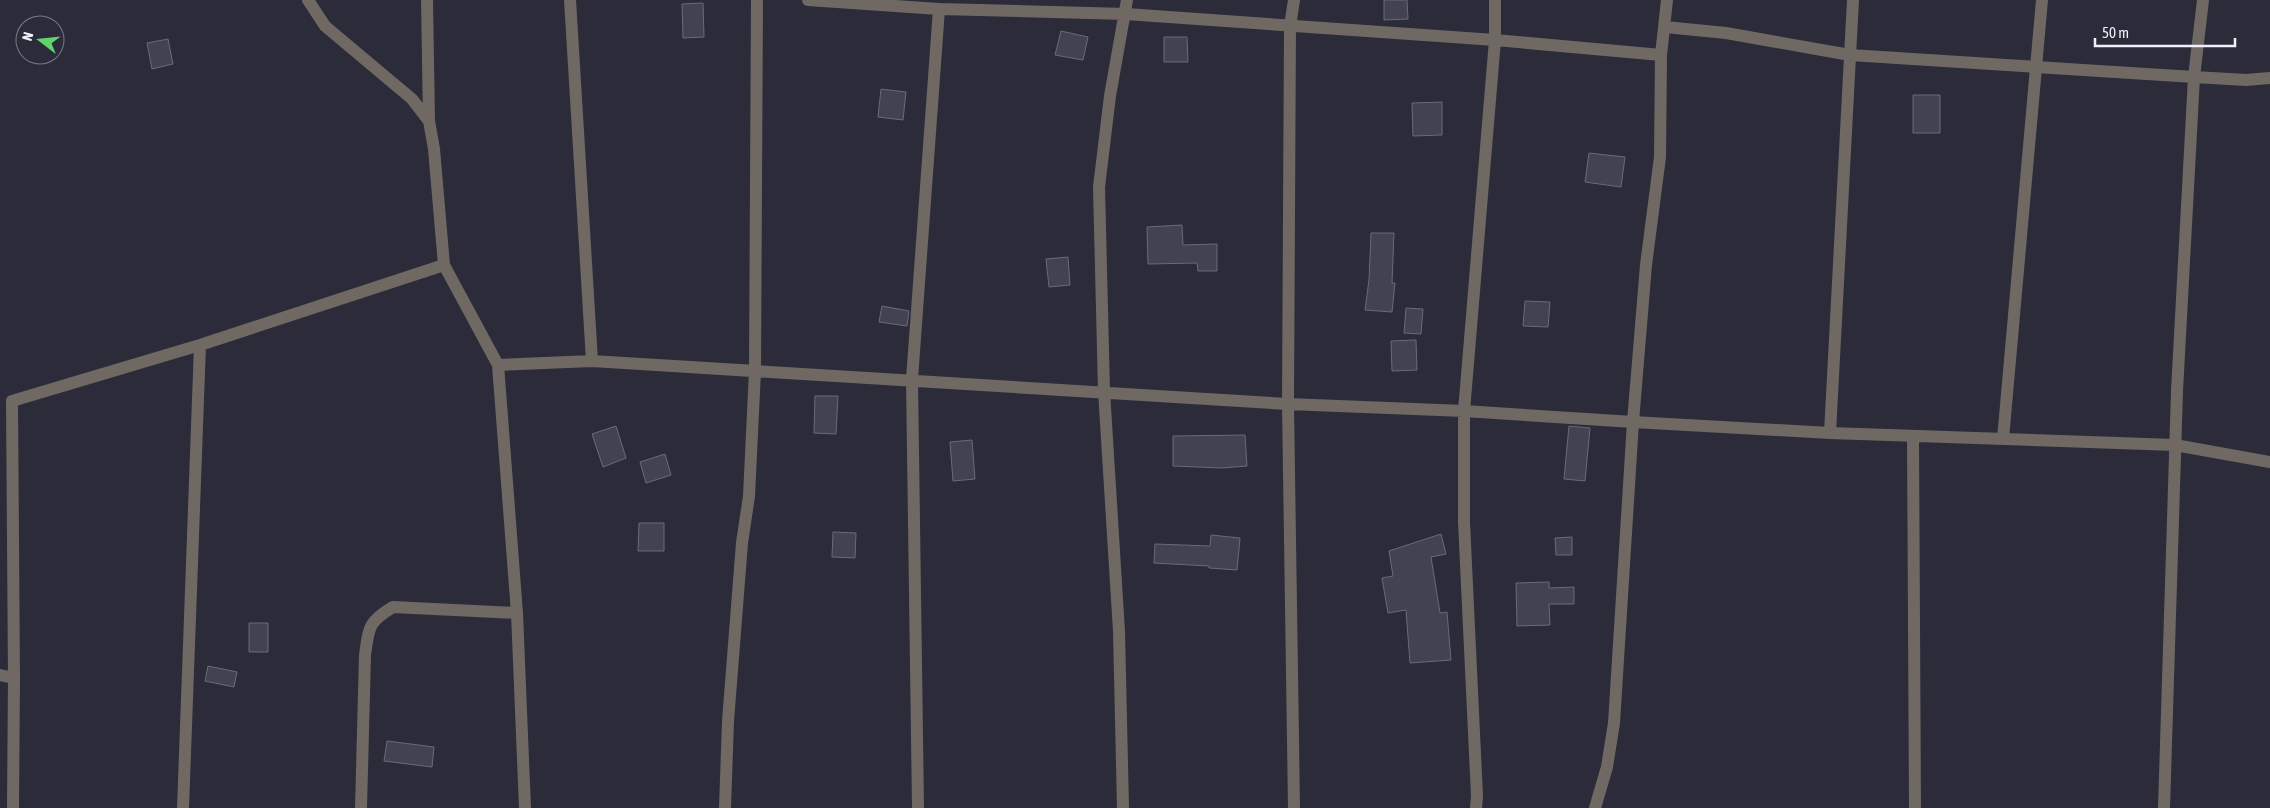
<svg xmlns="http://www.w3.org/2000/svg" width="2270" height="808" font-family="'Asap Condensed',sans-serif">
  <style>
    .building { fill: #434252; stroke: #6a6a7c }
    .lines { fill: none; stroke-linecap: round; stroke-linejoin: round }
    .minor { stroke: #706963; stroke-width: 12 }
  </style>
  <rect width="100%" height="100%" fill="#2b2b3a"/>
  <!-- building -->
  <path class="building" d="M1384,0H1407L1408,19L1384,20Z
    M703,3L704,37L683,38L682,4Z
    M1061,31L1088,37L1083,60L1055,55Z
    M1164,37H1187L1188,62H1164Z
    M168,39L173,64L152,69L147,43Z
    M881,89L906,92L903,120L878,117Z
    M1913,95H1940V133H1913Z
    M1442,102V135L1413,136L1412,103Z
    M1589,153L1625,157L1621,187L1585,182Z
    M1182,225L1183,245L1217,244V271H1198L1197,263L1148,264L1147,227Z
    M1371,233H1394L1392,283H1395L1392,312L1365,310L1369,280Z
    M1068,257L1070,285L1049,287L1046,259Z
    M1525,301L1550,302L1548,327L1523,326Z
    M882,306L909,311L907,326L879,322Z
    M1406,308L1423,309L1421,334L1404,333Z
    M1416,340L1417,370L1392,371L1391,341Z
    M815,396H838L836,434L814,433Z
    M616,426L626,458L603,467L592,434Z
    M1569,426L1590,428L1585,481L1564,479Z
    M1245,435L1247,466L1222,468L1173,466V436Z
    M972,440L975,479L953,481L950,442Z
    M665,454L671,475L646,483L640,462Z
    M639,523H664V551H638Z
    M833,532L856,533L855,558L832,557Z
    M1441,534L1446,554L1431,557L1440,613L1447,612L1451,660L1410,663L1406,610L1388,613L1382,578L1393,576L1389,551Z
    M1211,535L1240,538L1237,570L1209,568V566L1154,563L1155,544L1210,546Z
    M1572,537V555H1556L1555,538Z
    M1549,582V588L1574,587V604H1549L1550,625L1517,626L1516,583Z
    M249,623H268V652H249Z
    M208,666L237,672L234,687L205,681Z
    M387,741L434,747L432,767L384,761Z"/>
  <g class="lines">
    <!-- minor -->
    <path class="minor" d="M308,0L325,26L412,99L429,121L434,149L444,265L498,365L517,613L525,808
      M427,0L429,121
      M570,0L592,361
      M808,0L939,9L1126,14L1495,40L1661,55
      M1294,0L1290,26L1288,404L1294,808
      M1665,27L1726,33L1850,55L2194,77L2246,80L2270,78
      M498,365L592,361L1288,404L1464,411L1633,422L1646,265L1660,157L1661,55L1667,0
      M1830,433L1853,0
      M1913,436L1915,808
      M2003,439L2042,0
      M0,675L14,678L13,808
      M14,678L12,401L200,345L444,265
      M183,808L200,345
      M361,808L365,655C369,627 368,622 393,607L517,613
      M725,808L728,721L742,543L749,496L755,371L757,0
      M918,808L912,379L939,9
      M1123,808L1119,631L1104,391L1099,187L1110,96L1127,0
      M1476,808L1477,796L1464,522V411L1495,40V0
      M1595,808L1607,767L1614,723L1633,422L1830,433L2175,445L2270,462
      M2164,808L2177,391L2194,77L2203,0"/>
  </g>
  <!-- north arrow -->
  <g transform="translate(40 40) rotate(286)"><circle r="24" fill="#2b2b3a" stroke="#7a7a87"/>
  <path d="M0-4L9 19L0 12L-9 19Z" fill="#60d56b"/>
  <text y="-8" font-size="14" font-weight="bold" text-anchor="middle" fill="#f0f0fb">N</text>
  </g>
  <!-- scale -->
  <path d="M2095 38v8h140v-8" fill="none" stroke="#f0f0fb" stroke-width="2.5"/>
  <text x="2102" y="38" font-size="15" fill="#f0f0fb" stroke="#2b2b3a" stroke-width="4" paint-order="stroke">50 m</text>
</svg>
